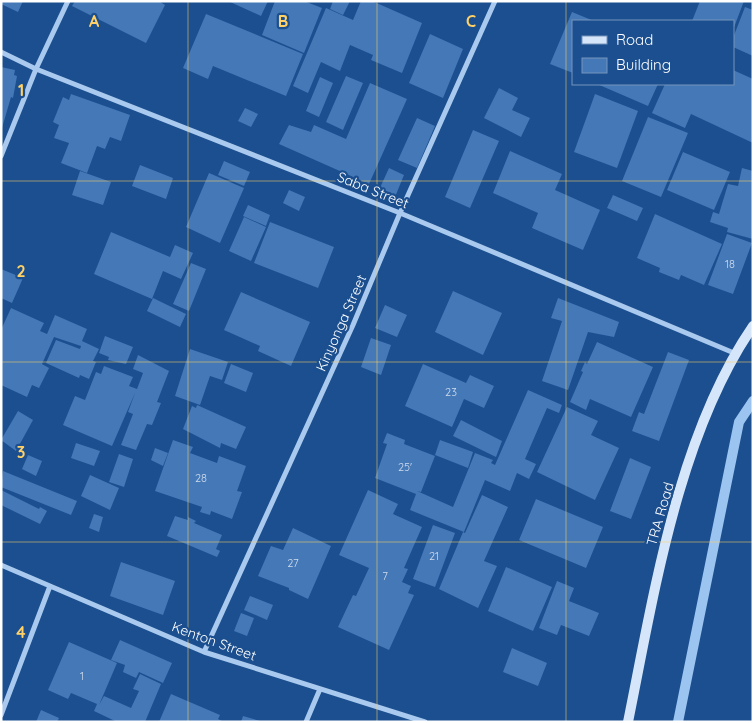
<svg xmlns="http://www.w3.org/2000/svg" width="754" height="723" font-family="Quicksand,sans-serif">
  <style>
    .lines { fill: none; stroke-linecap: round; stroke-linejoin: round }
    .stream { stroke: #9cc4f0; stroke-width: 10 }
    .building { fill: #4478b7 }
    .street { stroke: #a9c9ee; stroke-width: 5 }
    .secondary { stroke: #d6e6fa; stroke-width: 10 }
    .grid { fill: none; stroke: #ffd166; stroke-width: 1; stroke-opacity: 0.55 }
    .labels { text-anchor: middle; dominant-baseline: central; stroke-width: 4.5; stroke-linejoin: round; paint-order: stroke }
    .number-label { font-size: 11px; fill: #d0dded }
    .street-label { font-size: 14px; fill: #fff; stroke: #1b4f8f }
    .grid-label { font-size: 16px; text-anchor: middle; font-weight: bold; fill: #ffd166; stroke: #1b4f8f; stroke-width: 4.5; stroke-linejoin: round; paint-order: stroke }
  </style>
  <rect width="100%" height="100%" fill="#1b4f8f"/>
  <g class="lines">
    <!-- stream -->
    <path class="stream" d="M678,722L739,422L753,401"/>
  </g>
  <!-- building -->
  <path class="building" d="M1,1H23L18,12L1,4Z
    M75,1H159L165,5L146,43L72,6Z
    M228,1H268L261,16Z
    M275,1H304L322,8L304,53L262,35Z
    M333,1H350L343,15L330,9Z
    M361,1H372L422,23L402,73L371,60L373,55L350,45L340,71L321,62L308,93L293,86L326,8L353,20Z
    M700,1H744L733,30V21H692Z
    M745,7L753,10V56L733,47V38Z
    M572,12L594,21H573V73L550,64Z
    M206,14L303,54L286,96L213,66L208,79L183,68Z
    M430,34L463,49L443,98L409,83Z
    M1,67L15,70L14,75L17,76L13,98L11,97L2,128Z
    M733,70L753,79V143L691,114L685,128L652,113L665,84H733Z
    M346,76L363,83L343,130L326,122Z
    M320,77L333,83L319,117L306,111Z
    M370,83L407,99L369,184L279,144L289,125L311,132L314,125L346,139Z
    M597,84H658L648,106Z
    M499,88L518,98L512,110L530,118L521,137L484,118Z
    M71,94L130,115L121,141L110,137L105,149L97,146L87,173L61,163L69,143L54,138L59,125L53,122L63,97L69,100Z
    M595,94L638,111L617,168L574,152Z
    M245,108L258,114L251,127L238,121Z
    M648,117L688,133L661,197L622,181Z
    M417,118L435,126L417,168L398,160Z
    M473,130L499,141L470,208L445,197Z
    M510,151L562,174L555,190L600,210L583,250L532,228L538,213L493,193Z
    M683,152L730,172L714,210L667,190Z
    M224,161L250,172L244,186L218,175Z
    M140,165L173,178L166,199L132,186Z
    M389,168L404,175L395,197L379,190Z
    M742,168L753,171V239L727,232L728,228L710,222L713,212L719,214L728,184L738,186Z
    M80,171L111,182L103,205L72,195Z
    M209,173L244,188L220,243L186,227Z
    M289,190L305,197L299,211L283,203Z
    M613,195L643,208L637,221L607,208Z
    M248,205L270,215L266,226L243,216Z
    M655,214L722,244L704,285L681,275L679,280L659,272L660,268L637,258Z
    M244,217L266,227L251,261L229,251Z
    M270,222L334,247L318,288L254,263Z
    M111,232L170,257L175,245L193,253L181,279L163,271L152,299L94,274Z
    M727,234L752,243L733,294L708,285Z
    M191,263L206,269L189,311L173,304Z
    M1,269L23,278L12,303L1,298Z
    M453,291L502,313L483,355L435,332Z
    M241,292L310,322L291,366L258,351L260,346L224,330Z
    M153,298L186,314L180,327L147,311Z
    M558,298L619,322L614,337L588,332L568,390L542,381L562,321L551,318Z
    M385,305L407,315L397,337L375,328Z
    M11,308L44,323L40,331L47,334L55,315L87,329L82,341L99,349L93,361L96,362L89,379L80,375L79,378L46,363L56,340L80,349L81,346L54,337L42,364L49,368L39,388L32,385L27,397L1,385V330Z
    M105,336L133,347L126,364L108,360L109,357L99,353Z
    M371,338L391,345L381,375L361,367Z
    M597,342L653,367L631,417L590,399L586,410L570,402L583,372L581,371L585,362L587,364Z
    M190,349L228,362L222,380L210,376L200,405L175,396Z
    M668,352L689,360L659,441L632,431L639,412L644,414Z
    M138,355L169,371L157,402L161,403L152,425L147,424L136,450L121,445L133,414L128,412L135,393L112,446L63,425L75,396L85,400L96,372L101,374L104,366L133,377L129,386L137,389L143,373L133,369Z
    M231,364L253,373L246,392L224,383Z
    M423,364L466,383L470,375L494,386L484,408L464,399L452,427L405,406Z
    M528,390L562,405L559,413L547,408L525,459L536,464L529,479L517,473L510,491L485,480L464,532L410,510L416,494L375,478L387,444L383,443L387,433L405,440L404,444L435,456L421,492L417,491L453,507L475,453L493,460L491,463L495,465Z
    M197,405L246,427L236,449L221,443L220,448L183,429L192,406L196,408Z
    M567,407L598,421L591,435L619,448L595,500L537,472Z
    M18,411L33,420L16,451L1,440Z
    M461,420L502,441L496,457L453,436Z
    M173,440L193,447L190,453L217,463L219,456L246,466L237,491L242,492L232,519L211,511L210,515L200,512L202,507L155,491Z
    M440,440L473,452L468,468L435,455Z
    M76,443L100,451L94,466L71,458Z
    M155,448L168,453L163,466L151,460Z
    M119,454L133,459L124,487L109,482Z
    M28,455L42,461L36,476L22,469Z
    M630,458L651,467L631,519L610,511Z
    M3,471L77,501L71,515L1,487Z
    M90,475L119,488L110,510L81,496Z
    M1,490L39,509L40,507L47,511L40,524L1,505Z
    M368,490L398,504L393,514L422,527L404,568L408,569L402,582L411,586L408,593L414,595L389,650L338,627L353,595L356,596L369,568L339,555Z
    M482,495L508,507L484,561L497,566L478,608L439,589L463,532L465,533Z
    M536,499L603,527L586,568L519,540Z
    M94,514L103,517L99,532L89,528Z
    M175,516L188,520V517L196,521L194,523L222,535L216,549L220,551L217,557L167,536Z
    M433,525L455,533L435,587L413,579Z
    M293,528L331,546L308,599L289,590V588L258,576L271,546L283,550Z
    M121,562L175,581L163,615L110,596Z
    M506,567L552,587L533,631L488,611Z
    M557,581L574,588L569,601L599,613L589,636L561,625L557,635L539,628Z
    M250,596L273,605L267,620L244,610Z
    M241,613L254,618L247,636L234,631Z
    M120,640L172,663L163,683L139,672L136,678L123,672L125,665L111,660Z
    M69,642L117,663L99,705L104,696L131,708L139,691L133,689L140,674L161,684L145,722H117L94,711L97,704L71,693L68,699L48,690Z
    M512,648L547,663L538,686L503,672Z
    M171,694L220,715L218,719L224,722H159Z
    M41,710L59,718L57,722H36Z
    M243,716L260,721V722H241Z"/>
  <g class="lines">
    <!-- street -->
    <path class="street" d="M1,52L36,69L400,213L734,353
      M1,156L36,69L68,1
      M1,565L204,652L425,722
      M204,652L353,325L400,213L495,1
      M1,715L50,586
      M306,722L320,689"/>
    <!-- secondary -->
    <path class="secondary" d="M628,722C654,594 678,435 753,326"/>
  </g>
  <!-- grid -->
  <path class="grid" d="M188,1V722M377,1V722M566,1V722M1,181H753M1,362H753M1,542H753"/>
  <g class="labels">
    <!-- number labels -->
    <g class="number-label">
      <text x="730" y="264">18</text>
      <text x="451" y="392">23</text>
      <text x="405" y="467">25'</text>
      <text x="201" y="478">28</text>
      <text x="434" y="556">21</text>
      <text x="293" y="563">27</text>
      <text x="385" y="576">7</text>
      <text x="82" y="676">1</text>
    </g>
    <!-- street labels -->
    <g class="street-label">
      <text transform="translate(373 190) rotate(22)">Saba Street</text>
      <text transform="translate(341 323) rotate(-66)">Kinyonga Street</text>
      <text transform="translate(660 514) rotate(-74)">TRA Road</text>
      <text transform="translate(214 641) rotate(20)">Kenton Street</text>
    </g>
  </g>
  <g class="grid-label">
    <text x="94" y="27">A</text>
    <text x="283" y="27">B</text>
    <text x="471" y="27">C</text>
    <text x="21" y="96">1</text>
    <text x="21" y="277">2</text>
    <text x="21" y="458">3</text>
    <text x="21" y="638">4</text>
  </g>
  <!-- border -->
  <rect width="754" height="723" fill="none" stroke="#ffffff" stroke-width="5"/>
  <!-- legend -->
  <rect x="572" y="20" width="162" height="65" fill="#1b4f8f" stroke="#7695bc"/>
  <rect x="582" y="36" width="25" height="8" fill="#d6e6fa" stroke="#7695bc"/>
  <text x="616" y="45" font-size="15" fill="#ffffff">Road</text>
  <rect x="582" y="58" width="25" height="15" fill="#4478b7" stroke="#7695bc"/>
  <text x="616" y="70" font-size="15" fill="#ffffff">Building</text>
</svg>
